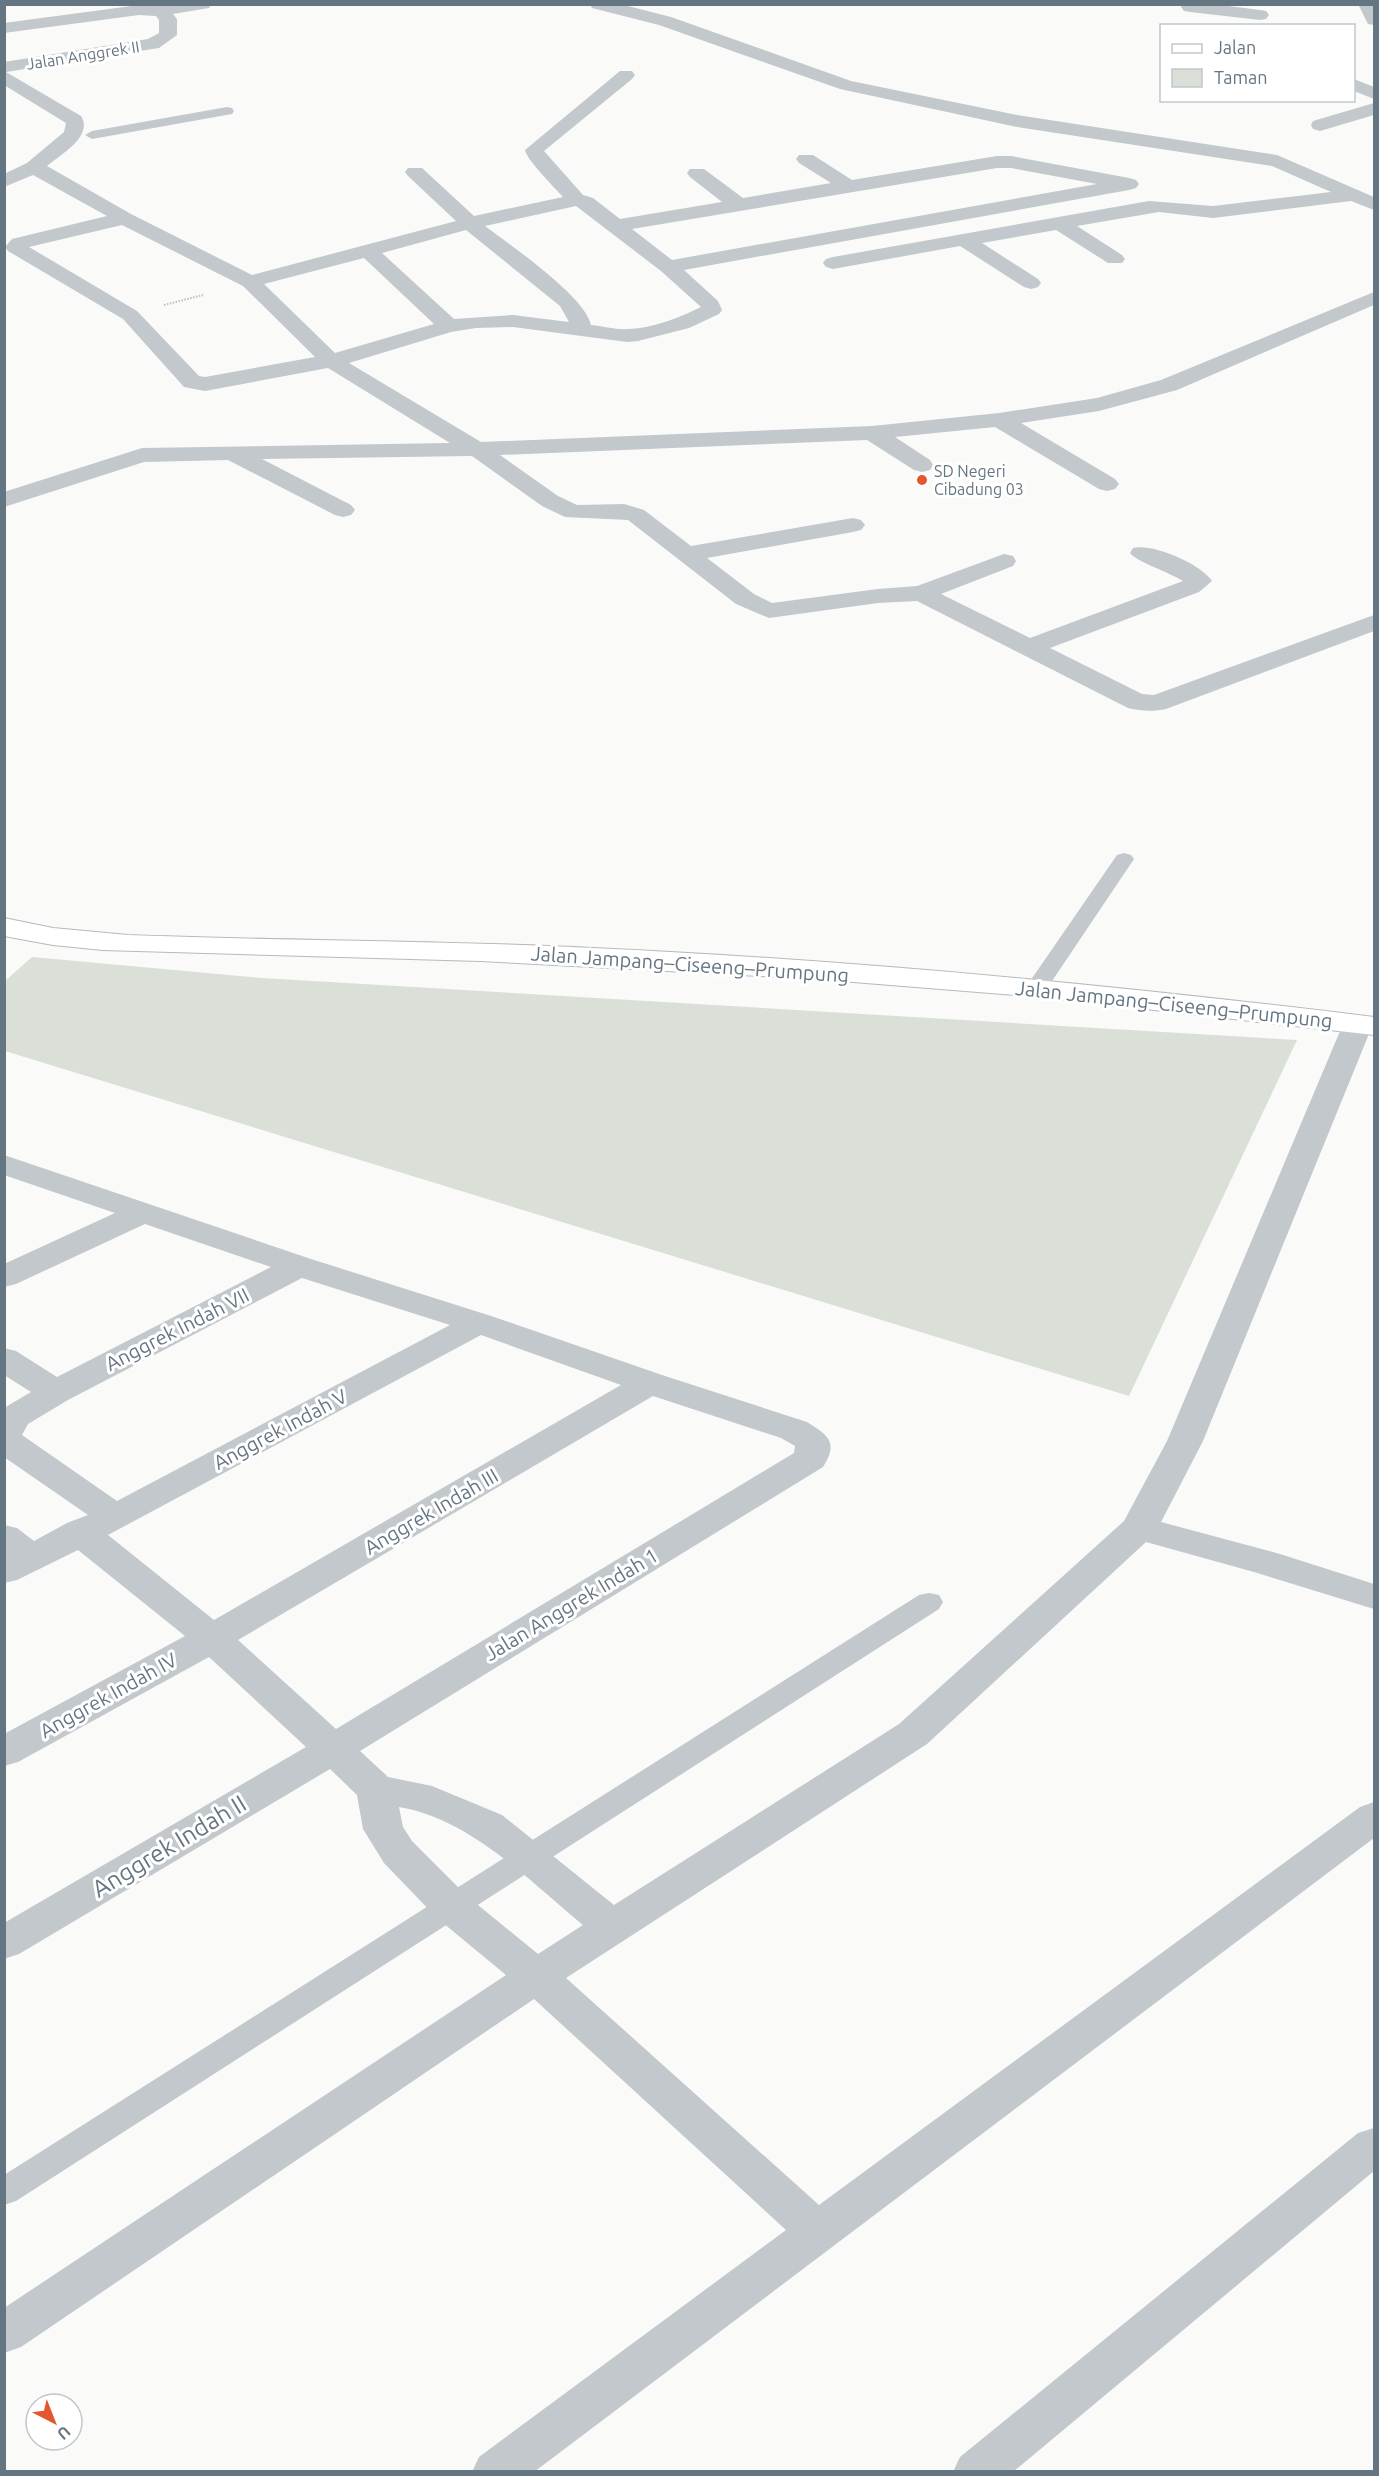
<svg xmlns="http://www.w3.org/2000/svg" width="1379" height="2476" font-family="Ubuntu,sans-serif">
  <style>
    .green { fill: #dadfd7 }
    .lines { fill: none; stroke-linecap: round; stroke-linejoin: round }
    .primary-casing { stroke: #b5babe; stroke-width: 2 }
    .path { stroke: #bbbfc2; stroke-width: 2; stroke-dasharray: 1.5 1.5; stroke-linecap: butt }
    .lane { fill: #c3c8cc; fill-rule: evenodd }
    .street { fill: #c3c8cc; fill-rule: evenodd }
    .primary { fill: #fff; fill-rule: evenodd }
    .poi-dot { fill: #e4572e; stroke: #fff; stroke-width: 2 }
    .labels { text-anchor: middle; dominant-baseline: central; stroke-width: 6; stroke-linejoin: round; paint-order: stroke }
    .far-street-label { font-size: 16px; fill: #657683; stroke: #fff }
    .far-poi-label { font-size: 16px; fill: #657683; stroke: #fff; text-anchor: start }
    .street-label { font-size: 20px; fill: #657683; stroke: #fff }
    .near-street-label { font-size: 24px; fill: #657683; stroke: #fff }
  </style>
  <rect width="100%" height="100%" fill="#fafaf8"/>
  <!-- green -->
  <path class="green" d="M32,957L262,978L1297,1040L1129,1396L5,1051V981Z"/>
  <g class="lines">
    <defs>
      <path id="primary" d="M4,918L53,928L128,935C283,941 438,940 593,948C854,960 1114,985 1374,1017V1035L1040,997L816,979L480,961L103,950L53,945L4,936Z"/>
    </defs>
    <!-- primary casing -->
    <use href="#primary" class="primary-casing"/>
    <!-- path -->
    <path class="path" d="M164,305L203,295"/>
    <!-- lane -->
    <path class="lane" d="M227,107L232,108L234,111L232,114L92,139L85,135L92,131Z
      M1124,853L1131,855L1134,859L1048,987L1045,992L1037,993L1029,992L1026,987L1117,855Z
      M929,1593L939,1595L943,1602L939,1609L16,2201L4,2205V2175L919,1595Z"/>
    <!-- street -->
    <path class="street" d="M169,4H211L209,8L173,14L177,19V35L159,48L6,72L81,116C94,136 60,155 47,166L131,214L252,275L456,221L408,176L405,172L408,168H422L474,216L563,197C555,188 526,159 525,150L620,71H632L635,75L632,79L544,151L583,195L593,198L620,219L722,202L690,177L687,173L690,169H704L743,198L831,183L799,163L796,159L799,155H813L852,180L997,156H1011L1129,178L1136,180L1139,184L1136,188L1129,190L684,270L718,301L722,310L719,314L689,328L638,341L627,342L513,327L476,328L451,332L349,363L481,442L872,426L999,413L1097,398L1161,380L1374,292V305L1177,390L1099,411L1021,423L1115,479L1119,484L1115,489L1107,491L1099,489L995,427L895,437L930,460L933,465L930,470L922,472L914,470L867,440L500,455L558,496L577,505L624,504L644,510L691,546L853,518L861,520L865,525L861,530L853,532L707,558L754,594L772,603L878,589L917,586L1004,554L1013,556L1016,561L1013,566L941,594L1030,638L1183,581C1171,573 1135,561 1130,553L1133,548C1153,543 1201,564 1212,581L1199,592L1050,648L1142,694L1154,695L1374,615V631L1166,709C1153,712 1141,711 1128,708L917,601L878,603L769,618L736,604L628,520L565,517L542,506L472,456L262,459L351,505L355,510L351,515L343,517L335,515L228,460L144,462L4,507V492L142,448L450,443L328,368L205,391L184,387L123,319L8,251L5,247L12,239L107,216L33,175L4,187V174L27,163L64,132L66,123L4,85V62L148,39L159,33V20L156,16L139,15L4,33V23L139,5ZM997,168H1011L1097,184L672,260L632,229ZM576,206L661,271L701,307C679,318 653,328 629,329C616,330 603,326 591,325C585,296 510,245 485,226ZM122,225L243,286L315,357L205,377L199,376L137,311L29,247ZM466,230L560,306L569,322L513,315L454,319L382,253ZM364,258L434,324L335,353L264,284Z
      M590,4H620L671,17L851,81L1017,115L1277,155L1374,197V210L1351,201L1213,218L1159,212L1077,226L1122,255L1125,259L1122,263H1108L1056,230L982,243L1038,279L1041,283L1038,287L1031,289L1024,287L960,246L833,269L826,267L823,263L826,259L833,257L1149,201L1213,206L1331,192L1272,166L1017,127L840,89L659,25L592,8Z
      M1183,4H1213L1260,10L1266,11L1269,15L1266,19L1260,20L1190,12L1184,11L1181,7Z
      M1358,4H1374V25L1368,24Z
      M1354,79L1374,87V99L1354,91Z
      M1374,103V115L1320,131L1313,129L1311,125L1313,121Z
      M1358,1015L1369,1018L1373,1024L1203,1441L1161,1522L1280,1554L1374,1584V1609L1254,1572L1146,1542L927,1744L566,1978L819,2205L1360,1807L1374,1802V1838L534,2472H472L479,2457L786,2230L534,1999L21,2347L4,2353V2308L506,1975L437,1918L384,1863L363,1829L357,1795L330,1769L19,1954L4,1959V1923L306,1747L209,1657L18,1762L4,1766V1734L185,1636L78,1550L17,1580L4,1583V1525L17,1528L34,1541L67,1523L88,1515L4,1457V1408L31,1392L4,1375V1348L16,1351L57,1377L271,1267L145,1224L16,1284L4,1287V1264L115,1213L4,1175V1155L311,1259L491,1316L662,1375L807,1422C828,1435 839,1442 823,1467L360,1751L388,1777L432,1786L502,1815L614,1905L899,1724L1124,1521L1167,1441L1343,1024L1347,1018ZM302,1278L450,1325L117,1501L22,1435L28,1424L68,1400ZM481,1335L621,1385L214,1620L108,1535ZM653,1396L781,1438L795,1446L794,1453L336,1729L238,1640ZM399,1807C471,1819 529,1881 583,1925L538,1954L467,1896L412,1841L403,1827Z
      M1374,2128V2171L1013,2472H953L960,2457L1358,2133Z"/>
    <!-- primary -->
    <use href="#primary" class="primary"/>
  </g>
  <!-- markers -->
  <circle class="poi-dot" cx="922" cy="480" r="6"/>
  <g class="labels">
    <!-- far-street labels -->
    <g class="far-street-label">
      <text transform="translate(83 55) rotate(-9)">Jalan Anggrek II</text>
    </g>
    <!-- far-poi labels -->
    <g class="far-poi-label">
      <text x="934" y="471">SD Negeri<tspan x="934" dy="18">Cibadung 03</tspan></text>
    </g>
    <!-- street labels -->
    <g class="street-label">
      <text transform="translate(690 964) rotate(4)">Jalan Jampang–Ciseeng–Prumpung</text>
      <text transform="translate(1174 1004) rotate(6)">Jalan Jampang–Ciseeng–Prumpung</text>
      <text transform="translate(177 1329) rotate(-27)">Anggrek Indah VII</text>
      <text transform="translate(280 1429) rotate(-28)">Anggrek Indah V</text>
      <text transform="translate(431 1511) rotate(-30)">Anggrek Indah III</text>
      <text transform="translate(571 1604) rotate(-31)">Jalan Anggrek Indah 1</text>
      <text transform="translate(108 1695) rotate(-29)">Anggrek Indah IV</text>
    </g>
    <!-- near-street labels -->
    <g class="near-street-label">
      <text transform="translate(169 1846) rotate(-31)">Anggrek Indah II</text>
    </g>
  </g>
  <!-- border -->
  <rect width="1379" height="2476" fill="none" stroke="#657683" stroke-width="12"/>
  <!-- legend -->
  <rect x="1160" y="24" width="195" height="78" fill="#ffffff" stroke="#c1c8cd" stroke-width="1.5"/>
  <rect x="1172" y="44" width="30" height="9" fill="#ffffff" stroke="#c1c8cd" stroke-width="1.5"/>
  <text x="1214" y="54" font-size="18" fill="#657683">Jalan</text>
  <rect x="1172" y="69" width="30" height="18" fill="#dadfd7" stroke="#c1c8cd" stroke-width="1.5"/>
  <text x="1214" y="84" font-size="18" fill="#657683">Taman</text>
  <!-- north arrow -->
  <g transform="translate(54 2422) rotate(138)"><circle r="28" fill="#ffffff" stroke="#c1c8cd" stroke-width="1.5"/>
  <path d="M0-4.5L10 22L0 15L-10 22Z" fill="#e4572e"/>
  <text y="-9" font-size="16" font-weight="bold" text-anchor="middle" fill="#657683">U</text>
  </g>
</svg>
